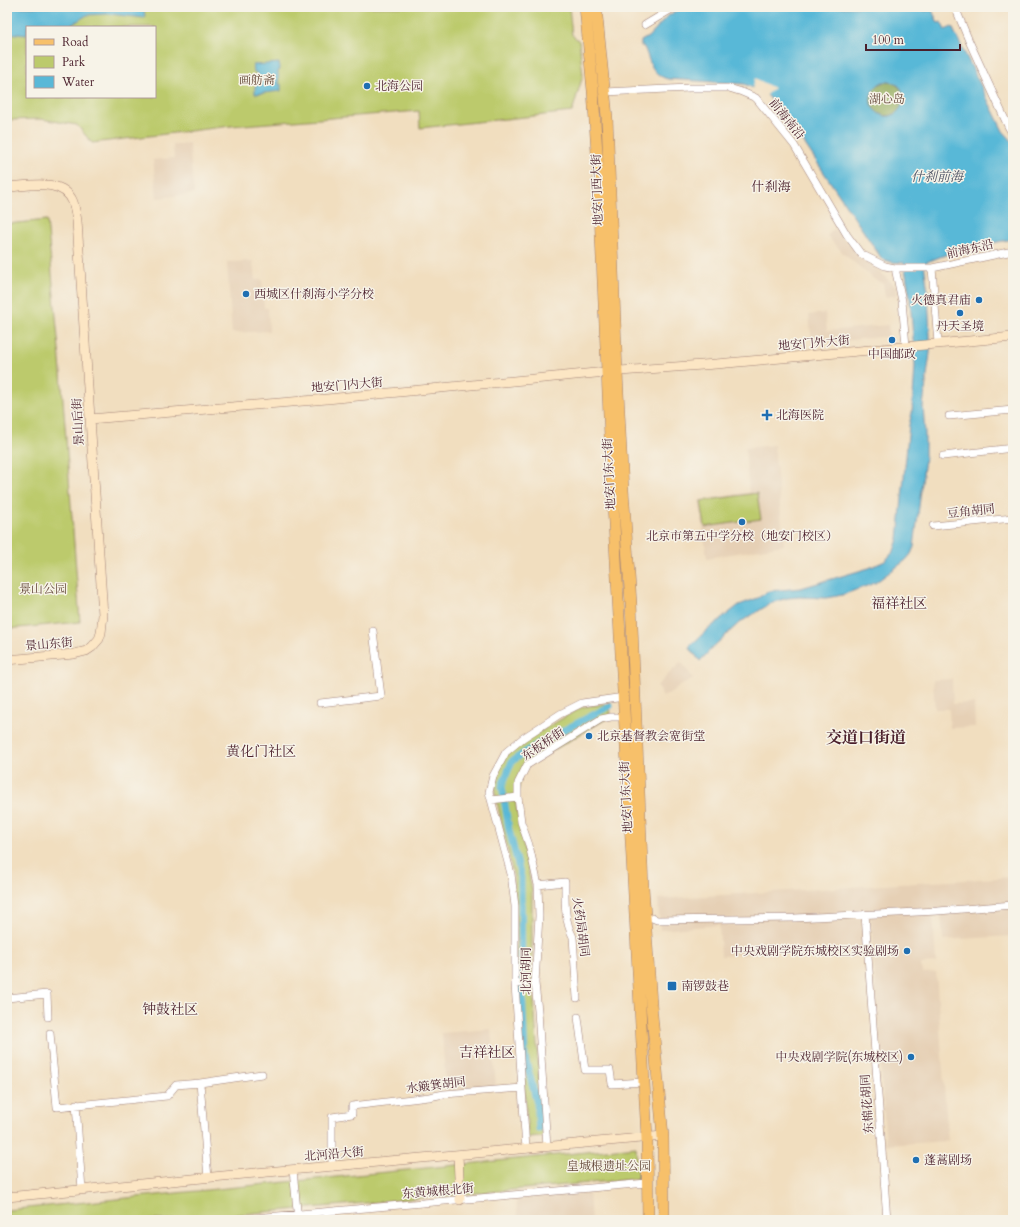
<svg xmlns="http://www.w3.org/2000/svg" width="1020" height="1227" font-family="Cardo,'Noto Serif SC',serif">
  <style>
    .built { fill: #e6d0b5 }
    .green { fill: #bcca6c; stroke: #83744c; fill-rule: evenodd }
    .forest { fill: #95ae60; stroke: #706646 }
    .water { fill: #59b8d7; stroke: #526c81; fill-rule: evenodd }
    .pier { fill: #f1debf }
    .lines { fill: none; stroke-linecap: round; stroke-linejoin: round }
    .canal { stroke: #59b8d7; stroke-width: 7 }
    .street-casing { stroke: #9e7e75; stroke-width: 8 }
    .secondary-casing { stroke: #9e7e75; stroke-width: 10 }
    .primary-casing { stroke: #9e7e75; stroke-width: 12 }
    .street { stroke: #fff; stroke-width: 7 }
    .secondary { stroke: #fce6c4; stroke-width: 9 }
    .primary { stroke: #f7c06b; stroke-width: 11 }
    .poi-dot { fill: #1f6fb2; stroke: #f7f3e8; stroke-width: 1.5 }
    .labels { text-anchor: middle; dominant-baseline: central; stroke-width: 3; stroke-linejoin: round; paint-order: stroke }
    .park-label { font-size: 12px; fill: #664a3b; stroke: #f7f3e8 }
    .poi-label { font-size: 12px; fill: #4a1f2b; stroke: #f7f3e8; text-anchor: start }
    .street-label { font-size: 12px; fill: #4a1f2b; stroke: #f7f3e8 }
    .water-label { font-size: 13px; font-style: italic; fill: #4f5567; stroke: #f7f3e8 }
    .neighbourhood-label { font-size: 13px; fill: #4a1f2b; stroke: #f7f3e8 }
    .quarter-label { font-size: 14px; fill: #4a1f2b; stroke: #f7f3e8 }
    .district-label { font-size: 16px; font-weight: bold; fill: #4a1f2b; stroke: #f7f3e8 }
  </style>
  <rect width="100%" height="100%" fill="#f7f3e8"/>
  <filter id="ink" filterUnits="userSpaceOnUse"><feTurbulence type="fractalNoise" baseFrequency=".025" numOctaves="2"/><feDisplacementMap in="SourceGraphic" scale="8" xChannelSelector="R" yChannelSelector="G"/><feConvolveMatrix kernelMatrix="1 2 1 2 8 2 1 2 1" color-interpolation-filters="sRGB"/></filter>
  <filter id="wash" filterUnits="userSpaceOnUse"><feTurbulence type="fractalNoise" baseFrequency=".012" numOctaves="4" result="noise"/><feDisplacementMap in="SourceGraphic" scale="16" xChannelSelector="R" yChannelSelector="G"/><feGaussianBlur stdDeviation="0.9" result="paint"/><feColorMatrix in="noise" values="0 0 0 0 0 0 0 0 0 0 0 0 0 0 0 0 0 1.4 0 .05"/><feComposite in="paint" operator="in"/></filter>
  <g filter="url(#wash)">
    <rect width="100%" height="100%" fill="#f1debf"/>
    <!-- built -->
    <path class="built" d="M189,143L194,194L157,198L153,160L174,158L173,145Z
      M834,229L862,257L881,273L897,288V295L885,297L883,283L875,280L844,254L827,236Z
      M253,261L255,280L262,279L264,308H268L269,331L232,333L227,262Z
      M825,313L827,331L888,325L889,336L812,344L809,315Z
      M774,445L784,545L707,558L699,500L749,492L745,448Z
      M681,662L693,678L663,697L657,686Z
      M952,679L953,704L974,703L975,727L950,728L949,709H935L933,680Z
      M1013,877V936L943,940L941,915L933,916L936,963L921,964L922,973L936,972L948,1141L886,1145L871,920L862,921L863,949L721,956L719,925L660,930L658,899Z
      M491,1029L496,1087L446,1091L442,1033Z
      M589,1193L591,1220H518L516,1199Z"/>
    <!-- green -->
    <path class="green" d="M7,7H569L572,35L579,41L583,75L572,112L420,128L419,111L231,126L92,143L77,125L41,119L7,120ZM27,27H155V97H27Z
      M47,220L60,360L80,622L7,629V224Z
      M757,493L761,519L705,527L701,501Z
      M610,703L611,716L522,769L516,806L532,890V968L543,1137L528,1138L517,976L514,879L495,793L497,775L504,756L517,745L582,707Z
      M636,1147L638,1178L634,1179L176,1220H7V1210Z"/>
    <!-- forest -->
    <path class="forest" d="M870 99a17 17 0 1 1 34 0a17 17 0 1 1-34 0Z"/>
    <!-- water -->
    <path class="water" d="M7,7H144L145,18L109,14L87,15L68,27H27V35L7,33Z
      M684,7H921L924,11L932,10L938,23L941,22L945,30L952,27L1003,131L1013,142V239L961,249L924,263L928,293L930,336V353L923,406L925,434V458L914,547L911,554L906,560L875,583L842,595L826,598L800,597L788,598L773,602L739,623L713,647L700,661L689,647L707,630L739,605L758,598L769,591L801,588L869,568L885,561L894,551L898,539L909,425L912,413L915,365L910,298L904,263L891,262L882,259L792,125L778,107L767,95L760,91L744,84L668,79C652,75 650,62 645,49L643,46H641V41L648,37L669,15ZM883,82C919,79 901,131 877,112C865,103 871,87 883,82Z
      M279,63L280,70L278,71L279,84H281V91L255,94V86L257,85V73L254,72L253,65Z"/>
    <!-- pier -->
    <path class="pier" d="M755,78L774,88L765,97L752,90Z"/>
    <g class="lines">
      <!-- canal -->
      <path class="canal" d="M539,1129L537,1104L525,1057L522,986L521,877L509,830L502,786L512,761L541,742L610,706"/>
    </g>
  </g>
  <g filter="url(#ink)">
    <g class="lines">
      <defs>
        <path id="street" d="M955,7L969,41L1008,126L1013,135
          M645,25L675,7
          M605,92L689,88H729L742,92L756,98L794,145L847,235L861,254L885,266L895,268H932L1013,251
          M895,268L902,301L906,346
          M932,268L938,343
          M949,416L1013,410
          M943,456L1013,448
          M933,526L1013,518
          M320,703L381,696L373,631
          M491,800L518,797
          M538,885L565,882C565,901 564,920 573,937L577,998
          M865,914L887,1220
          M646,918H652L657,920L795,918L938,911L1013,905
          M515,984L535,983
          M7,998L47,994L48,1017
          M578,1017L585,1070H610L612,1084L643,1082
          M50,1033L57,1107L167,1096L176,1085L200,1083
          M76,1104L82,1190
          M547,1147L538,1011L535,983L539,916L538,885L529,845L521,822L518,797V783L527,765L601,719L611,717H625
          M526,1149L515,984V906L511,874L489,792L493,776L506,752L523,738L560,714L582,703L624,697
          M332,1167V1117L352,1114V1106L429,1097L444,1094L522,1088
          M293,1170L298,1220
          M208,1178L200,1083L262,1074
          M232,1220L647,1183"/>
        <path id="secondary" d="M7,187C28,186 63,177 73,202C75,208 76,215 77,221L103,615L101,633L99,639L92,647L86,651L74,654L7,660
          M90,419L327,399L606,372L716,364L1013,337
          M458,1155L460,1200
          M7,1197L223,1176L663,1136"/>
        <path id="primary" d="M585,7L593,91L598,169L613,505L647,1138L648,1220
          M596,7L607,117L617,373L623,490L631,603L643,887L651,1004L663,1136L664,1220"/>
      </defs>
      <!-- street casing -->
      <use href="#street" class="street-casing"/>
      <!-- secondary casing -->
      <use href="#secondary" class="secondary-casing"/>
      <!-- primary casing -->
      <use href="#primary" class="primary-casing"/>
      <!-- street -->
      <use href="#street" class="street"/>
      <!-- secondary -->
      <use href="#secondary" class="secondary"/>
      <!-- primary -->
      <use href="#primary" class="primary"/>
    </g>
  </g>
  <!-- markers -->
  <g class="poi-dot">
    <circle cx="367" cy="86" r="4"/>
    <circle cx="246" cy="294" r="4"/>
    <circle cx="979" cy="300" r="4"/>
    <circle cx="960" cy="313" r="4"/>
    <circle cx="892" cy="340" r="4"/>
    <path d="M765 409h4v4h4v4h-4v4h-4v-4h-4v-4h4z"/>
    <circle cx="742" cy="522" r="4"/>
    <circle cx="589" cy="736" r="4"/>
    <circle cx="907" cy="951" r="4"/>
    <rect x="667" y="981" width="10" height="10" rx="2"/>
    <circle cx="911" cy="1057" r="4"/>
    <circle cx="916" cy="1160" r="4"/>
  </g>
  <g class="labels">
    <!-- park labels -->
    <g class="park-label">
      <text x="257" y="80">画舫斋</text>
      <text x="887" y="99">湖心岛</text>
      <text x="43" y="589">景山公园</text>
      <text x="609" y="1166">皇城根遗址公园</text>
    </g>
    <!-- poi labels -->
    <g class="poi-label">
      <text x="375" y="86">北海公园</text>
      <text x="254" y="294">西城区什刹海小学分校</text>
      <text x="971" y="300" text-anchor="end">火德真君庙</text>
      <text x="960" y="326" text-anchor="middle">丹天圣境</text>
      <text x="892" y="354" text-anchor="middle">中国邮政</text>
      <text x="776" y="415">北海医院</text>
      <text x="742" y="536" text-anchor="middle">北京市第五中学分校（地安门校区）</text>
      <text x="597" y="736">北京基督教会宽街堂</text>
      <text x="899" y="951" text-anchor="end">中央戏剧学院东城校区实验剧场</text>
      <text x="681" y="986">南锣鼓巷</text>
      <text x="903" y="1057" text-anchor="end">中央戏剧学院(东城校区)</text>
      <text x="924" y="1160">蓬蒿剧场</text>
    </g>
    <!-- street labels -->
    <g class="street-label">
      <text transform="translate(787 119) rotate(51)">前海南沿</text>
      <text transform="translate(597 190) rotate(-92)">地安门西大街</text>
      <text transform="translate(970 249) rotate(-13)">前海东沿</text>
      <text transform="translate(814 343) rotate(-5)">地安门外大街</text>
      <text transform="translate(347 385) rotate(-5)">地安门内大街</text>
      <text transform="translate(78 422) rotate(-93)">景山后街</text>
      <text transform="translate(609 474) rotate(-93)">地安门东大街</text>
      <text transform="translate(971 511) rotate(-6)">豆角胡同</text>
      <text transform="translate(49 644) rotate(-5)">景山东街</text>
      <text transform="translate(543 744) rotate(-34)">东板桥街</text>
      <text transform="translate(626 797) rotate(-93)">地安门东大街</text>
      <text transform="translate(581 927) rotate(82)">火药局胡同</text>
      <text transform="translate(526 971) rotate(-90)">北河胡同</text>
      <text transform="translate(436 1085) rotate(-7)">水簸箕胡同</text>
      <text transform="translate(867 1104) rotate(-94)">东棉花胡同</text>
      <text transform="translate(334 1154) rotate(-5)">北河沿大街</text>
      <text transform="translate(438 1191) rotate(-5)">东黄城根北街</text>
    </g>
    <!-- water labels -->
    <g class="water-label">
      <text x="937" y="177">什刹前海</text>
    </g>
    <!-- neighbourhood labels -->
    <g class="neighbourhood-label">
      <text x="771" y="187">什刹海</text>
    </g>
    <!-- quarter labels -->
    <g class="quarter-label">
      <text x="899" y="603">福祥社区</text>
      <text x="261" y="751">黄化门社区</text>
      <text x="170" y="1009">钟鼓社区</text>
      <text x="487" y="1052">吉祥社区</text>
    </g>
    <!-- district labels -->
    <g class="district-label">
      <text x="866" y="738">交道口街道</text>
    </g>
  </g>
  <!-- margin -->
  <rect width="1020" height="1227" fill="none" stroke="#f7f3e8" stroke-width="24"/>
  <!-- legend -->
  <rect x="26" y="26" width="130" height="72" fill="#f7f3e8" stroke="#b29e9c"/>
  <rect x="34" y="39" width="20" height="6" fill="#f7c06b" stroke="#b29e9c"/>
  <text x="62" y="46" font-size="12" fill="#4a1f2b">Road</text>
  <rect x="34" y="56" width="20" height="12" fill="#bcca6c" stroke="#b29e9c"/>
  <text x="62" y="66" font-size="12" fill="#4a1f2b">Park</text>
  <rect x="34" y="76" width="20" height="12" fill="#59b8d7" stroke="#b29e9c"/>
  <text x="62" y="86" font-size="12" fill="#4a1f2b">Water</text>
  <!-- scale -->
  <path d="M866 44v6h94v-6" fill="none" stroke="#4a1f2b" stroke-width="2"/>
  <text x="872" y="44" font-size="12" fill="#4a1f2b" stroke="#f7f3e8" stroke-width="3" paint-order="stroke">100 m</text>
</svg>
